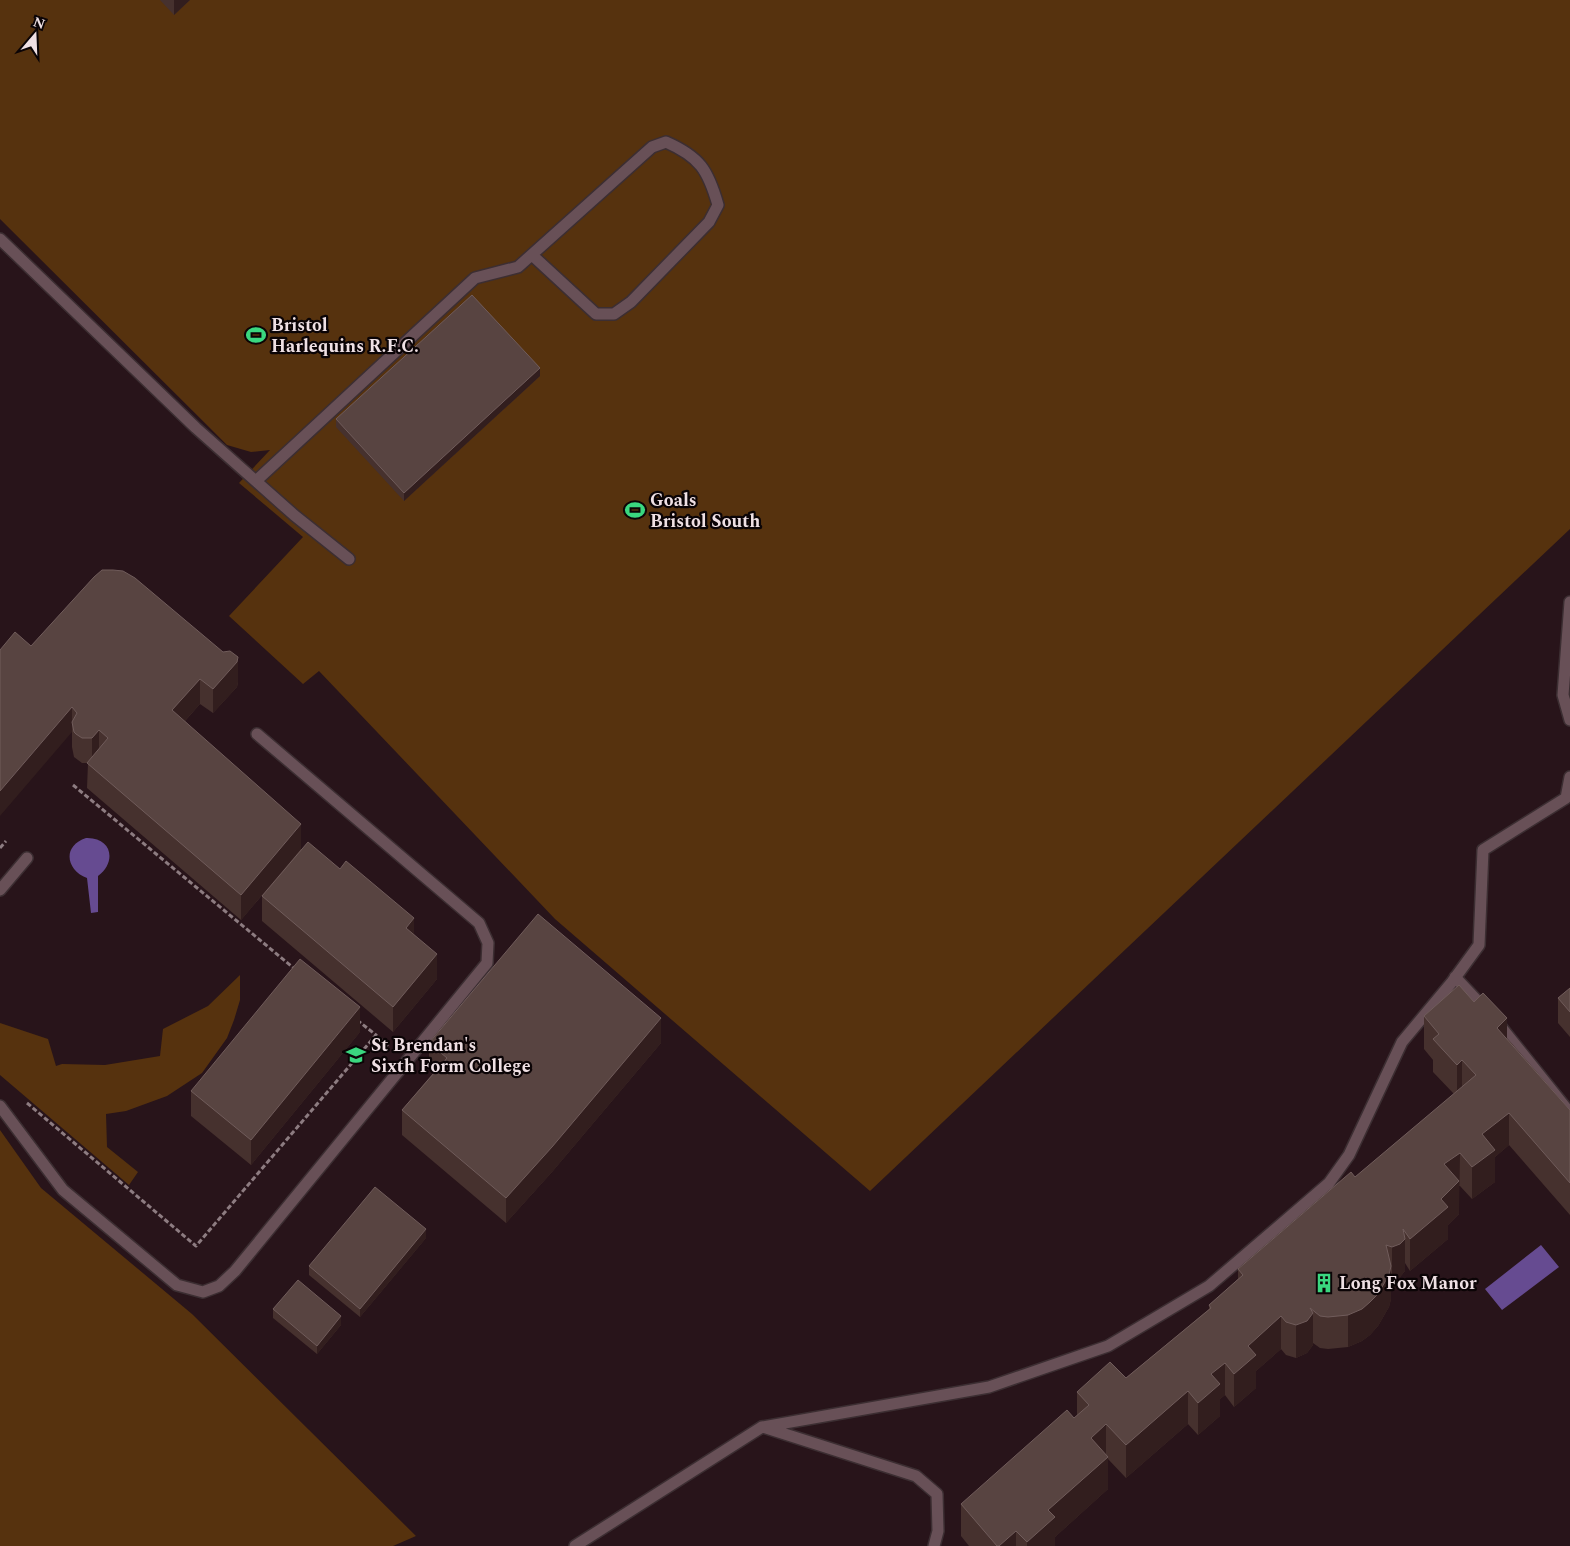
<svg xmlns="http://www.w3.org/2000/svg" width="1570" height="1546" font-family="Spectral,serif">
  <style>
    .green { fill: #56320e }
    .water { fill: #664b91 }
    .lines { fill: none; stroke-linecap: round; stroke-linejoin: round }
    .service-casing { stroke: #3c2e32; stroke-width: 14 }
    .path { stroke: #8d7c81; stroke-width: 3; stroke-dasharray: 5 2.5; stroke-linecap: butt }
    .service { stroke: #685057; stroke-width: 11 }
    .wall { fill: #46312e }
    .shaded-wall { fill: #321e1e }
    .building { fill: #584441; stroke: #705c5b }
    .labels { text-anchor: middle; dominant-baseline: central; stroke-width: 4.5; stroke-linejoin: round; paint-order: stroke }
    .poi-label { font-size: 18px; font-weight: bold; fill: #efe0e4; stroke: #0b0406; text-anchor: start }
  </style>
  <rect width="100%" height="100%" fill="#28141a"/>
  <!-- green -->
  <path class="green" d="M0,0H1570V529L870,1191L555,919L319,671L303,684L229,616L303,537L239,483L270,450L251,452L227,445L0,219Z
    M240,975V1000L234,1020L227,1038L202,1073L167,1096L126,1111L106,1114L107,1147L138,1172L129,1185L0,1075V1023L48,1039L56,1066L62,1064L105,1065L160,1056L163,1029L208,1006Z
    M0,1130L41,1188L192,1314L416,1536L393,1546H0Z"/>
  <!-- water -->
  <path class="water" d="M86,838C112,837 117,862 98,876V912L91,913L87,878C66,870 62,846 86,838Z
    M1541,1245L1559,1267L1502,1310L1485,1289Z"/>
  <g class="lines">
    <defs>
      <path id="service" d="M0,239L196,428L294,515L349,559
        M256,481L475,278L518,267L652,147L666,142C700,157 708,170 718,205L709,222L631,302L614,314H596L532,255
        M1570,602L1563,695L1570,720
        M0,890L27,858
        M1455,977L1487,1011
        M1497,1022L1570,1113
        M0,1106L63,1190L177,1285L203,1292L219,1286L235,1271L487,963L488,943L479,923L257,734
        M763,1427L916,1476L937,1494L938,1531L934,1546
        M575,1546L762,1427L989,1387L1108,1346L1209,1286L1329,1183L1349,1155L1402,1042L1452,982L1479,945L1483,850L1566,798L1570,777"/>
    </defs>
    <!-- service casing -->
    <use href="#service" class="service-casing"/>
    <!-- path -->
    <path class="path" d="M73,785L296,970
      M0,848L6,841
      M357,1020L376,1035
      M27,1103L196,1246L376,1035L389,1047"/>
    <!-- service -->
    <use href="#service" class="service"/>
  </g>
  <!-- wall -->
  <path class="wall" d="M160,0H190L174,15Z
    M540,376L404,501L336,427V419Z
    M31,646L238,682L237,687L213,713L200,704L185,721L301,849L414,934L437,979L393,1032L262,921V896L298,853L241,920L87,788L88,763H82L74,757L72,747V732Z
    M1570,988V1037L1558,1023V998Z
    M1424,1016L1507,1038L1570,1110V1215L1509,1145L1495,1157V1182L1472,1199L1460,1186H1459V1214L1448,1225V1239L1410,1271L1405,1263V1271L1400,1277L1392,1279H1391V1299L1389,1307L1378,1326L1370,1335L1362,1341L1348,1347L1328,1349L1320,1348L1313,1343V1345L1307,1353L1296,1358L1286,1355L1281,1349L1256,1371V1388L1234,1407L1225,1395L1220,1399V1416L1198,1435L1188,1424L1126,1478L1108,1459V1489L1055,1537V1546H969L961,1536V1504L1077,1416V1392L1126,1378L1209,1309V1305L1238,1279V1269L1355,1177L1454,1094L1433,1072V1060L1424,1049Z
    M360,1032L251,1165L191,1116V1091Z
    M429,1043H661L552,1172L506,1223L402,1135V1110L434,1072L429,1068Z
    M426,1238L360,1317L309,1275V1266Z
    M273,1309L341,1325L317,1354L273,1318Z"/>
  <!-- shaded-wall -->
  <path class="shaded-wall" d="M174,0H190L174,15Z
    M540,368V376L404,501V493Z
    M238,657V682L237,687L213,713V689Z
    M200,679V704L172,735V710Z
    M72,707V732L0,816V791Z
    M99,730V755L92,762V738Z
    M301,824V849L241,920V895Z
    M414,918V943L406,928Z
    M437,954V979L393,1032V1007Z
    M360,1007V1032L251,1165V1140Z
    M661,1018V1043L552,1172L506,1223V1198Z
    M1507,1018V1051L1497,1028Z
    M1462,1060V1093L1457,1097V1065Z
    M1509,1113V1145L1495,1157V1182L1472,1199V1167L1482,1134Z
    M1460,1153L1459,1214L1448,1225V1239L1410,1271V1239L1441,1199L1444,1164Z
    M426,1229V1238L360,1317V1309Z
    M1405,1239V1271L1400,1277L1392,1279V1247Z
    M1391,1266V1299L1389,1307L1378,1326L1370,1335L1362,1341L1348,1347V1315Z
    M1313,1313V1345L1307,1353L1296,1358V1325Z
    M341,1316V1325L317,1354V1346Z
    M1281,1316V1349L1256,1371V1388L1234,1407V1374L1248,1346Z
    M1225,1363V1395L1220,1399V1416L1198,1435V1403L1211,1374Z
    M1188,1391V1424L1126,1478V1445Z
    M1106,1424V1457L1091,1438Z
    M1108,1457V1489L1055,1537V1546H1027V1542L1048,1510Z
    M1016,1531V1546H999Z"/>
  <!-- building -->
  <path class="building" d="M472,295L540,368L404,493L336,419Z
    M102,570H113L123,571L135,578L223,652L230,651L238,657L237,662L213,689L200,679L172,710L301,824L241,895L87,763L108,738L99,730L92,738H82L76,734L74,732L72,722L77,713L72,707L0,791V650L15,632L31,646L94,577Z
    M308,842L340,869L346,861L414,918L406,928L437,954L393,1007L262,896Z
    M538,914L661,1018L552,1147L506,1198L402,1110L447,1058L429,1043Z
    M300,959L360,1007L251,1140L191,1091Z
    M1459,985L1474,1002L1483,993L1507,1018L1497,1028L1570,1110V1183L1509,1113L1482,1134L1495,1150L1472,1167L1460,1153L1444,1164L1459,1181L1441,1199L1448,1207L1410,1239L1403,1229L1405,1239L1400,1244L1392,1247L1386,1245L1391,1266L1389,1275L1378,1294L1370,1302L1362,1309L1348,1315L1328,1317L1320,1316L1310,1308L1313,1313L1307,1321L1296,1325L1286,1322L1281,1316L1248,1346L1256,1355L1234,1374L1225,1363L1211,1374L1220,1384L1198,1403L1188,1391L1126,1445L1106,1424L1091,1438L1108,1457L1048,1510L1055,1517L1027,1542L1016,1531L999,1546H997L961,1504L1067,1410L1074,1418L1089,1405L1077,1392L1110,1362L1126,1378L1211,1308L1209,1305L1243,1275L1238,1269L1351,1172L1355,1177L1476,1075L1462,1060L1457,1065L1433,1039L1439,1034L1424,1016Z
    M1570,988V1012L1558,998Z
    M375,1187L426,1229L360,1309L309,1266Z
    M298,1280L341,1316L317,1346L273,1309Z"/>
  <!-- icons -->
  <defs>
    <symbol id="stadium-bare" viewBox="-9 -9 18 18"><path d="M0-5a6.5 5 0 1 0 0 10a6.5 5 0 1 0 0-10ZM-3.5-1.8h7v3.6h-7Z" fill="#3ad77f" stroke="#0b0406" stroke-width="2.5" paint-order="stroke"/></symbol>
    <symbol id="university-bare" viewBox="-9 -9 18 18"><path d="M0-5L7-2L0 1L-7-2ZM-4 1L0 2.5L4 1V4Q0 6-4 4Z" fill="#3ad77f" stroke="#0b0406" stroke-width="2.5" paint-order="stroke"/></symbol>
    <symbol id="building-bare" viewBox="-9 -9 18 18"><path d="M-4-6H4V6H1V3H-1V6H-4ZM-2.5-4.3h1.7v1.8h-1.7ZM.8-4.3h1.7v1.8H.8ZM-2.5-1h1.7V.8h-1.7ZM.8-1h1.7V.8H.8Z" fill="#3ad77f" stroke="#0b0406" stroke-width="2.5" paint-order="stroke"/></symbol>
  </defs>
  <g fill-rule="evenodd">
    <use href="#stadium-bare" x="242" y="321" width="28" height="28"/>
    <use href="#stadium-bare" x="621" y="496" width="28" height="28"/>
    <use href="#university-bare" x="342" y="1041" width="28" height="28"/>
    <use href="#building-bare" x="1310" y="1269" width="28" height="28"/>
  </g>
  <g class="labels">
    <!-- poi labels -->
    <g class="poi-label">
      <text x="271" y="325">Bristol<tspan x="271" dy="21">Harlequins R.F.C.</tspan></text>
      <text x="650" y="500">Goals<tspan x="650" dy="21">Bristol South</tspan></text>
      <text x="371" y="1045">St Brendan's<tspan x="371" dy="21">Sixth Form College</tspan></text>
      <text x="1339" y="1283">Long Fox Manor</text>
    </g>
  </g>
  <!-- north arrow -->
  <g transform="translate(35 35) rotate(19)" stroke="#0b0406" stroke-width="4" paint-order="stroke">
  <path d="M0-4L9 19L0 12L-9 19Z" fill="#efe0e4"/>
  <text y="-8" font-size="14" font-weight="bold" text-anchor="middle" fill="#efe0e4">N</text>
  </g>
</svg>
